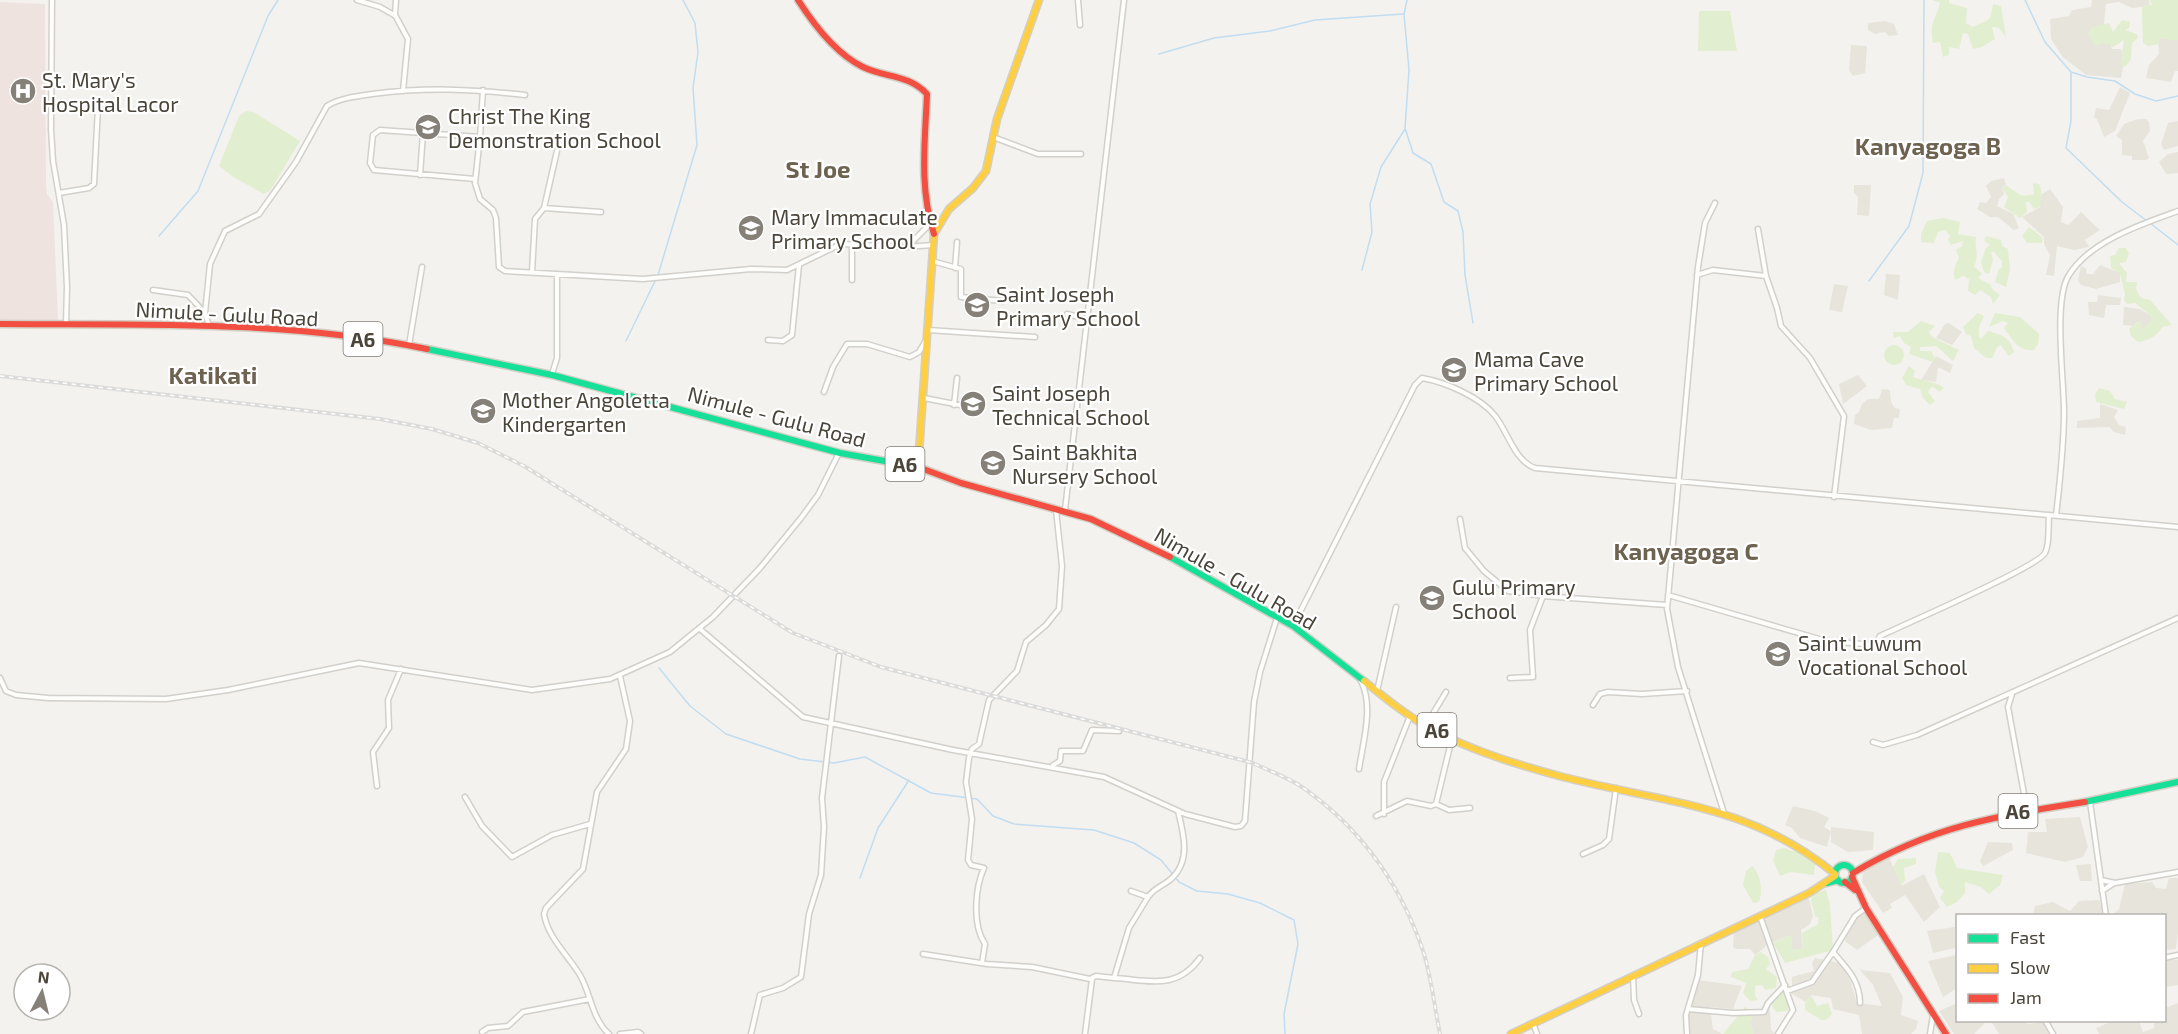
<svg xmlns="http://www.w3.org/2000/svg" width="2178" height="1034" font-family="'Exo 2',sans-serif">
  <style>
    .residential { fill: #e7e4dc }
    .medical { fill: #eee3df }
    .green { fill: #e1eecf }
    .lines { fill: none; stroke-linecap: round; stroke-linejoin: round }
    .stream { stroke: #c0ddf1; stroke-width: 1.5 }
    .street-casing { stroke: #d2d0cb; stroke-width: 7 }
    .fast-casing { stroke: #d3cfc5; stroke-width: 9 }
    .slow-casing { stroke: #d3cfc5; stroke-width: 9 }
    .jam-casing { stroke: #d3cfc5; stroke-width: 9 }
    .street { stroke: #fdfdfc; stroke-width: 4 }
    .fast { stroke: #16e098; stroke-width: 6 }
    .slow { stroke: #ffcf43; stroke-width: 6 }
    .jam { stroke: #f24e42; stroke-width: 6 }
    .rail-casing { stroke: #dbdbda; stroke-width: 4 }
    .rail { stroke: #fff; stroke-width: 1.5; stroke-dasharray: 4.5; stroke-linecap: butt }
    .labels { text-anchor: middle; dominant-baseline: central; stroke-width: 4.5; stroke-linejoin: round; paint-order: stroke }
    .shield { fill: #fff; stroke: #817c74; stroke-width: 1.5 }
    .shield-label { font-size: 20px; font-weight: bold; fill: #4b4439 }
    .poi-label { font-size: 21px; fill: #4b4439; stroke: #fff; text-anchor: start }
    .street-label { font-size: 21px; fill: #4b4439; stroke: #fff }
    .quarter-label { font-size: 24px; font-weight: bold; fill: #6e6250; stroke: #fff }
  </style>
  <rect width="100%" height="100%" fill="#f4f2ee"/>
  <!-- residential -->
  <path class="residential" d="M2092,0H2149L2150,6L2132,8L2119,2L2106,4L2104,24L2112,49H2121L2124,62L2121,78L2086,75L2063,57L2051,39L2050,19L2069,16L2072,10L2091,7Z
    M1885,21L1894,24L1898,35L1889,36L1885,32L1875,34L1868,30V23Z
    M2168,37H2178V71H2175L2171,82L2146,78L2149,65L2159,54L2158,39Z
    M1851,45L1867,46L1865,73L1853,76L1849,70Z
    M2120,87L2130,93L2115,131L2104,137L2097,119L2094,118L2096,108L2109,110Z
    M2138,119H2146L2149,122L2150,131L2143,141L2149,158L2146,160H2132V156L2122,155V140L2116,136L2124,124Z
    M2178,121V146L2164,150L2161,144L2168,123Z
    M2178,152V173L2166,174L2159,162L2168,154Z
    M2004,178L2006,185L2002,188L2004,194L1999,199L1997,206L2013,214L2019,228L2014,230L1998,217H1990L1977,209L1980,202L1986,203L1991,197L1986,186L1991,181Z
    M1854,185H1871L1869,216L1857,215L1858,197L1854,193Z
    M2050,189L2063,207L2061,222L2068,225L2081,212L2100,230L2085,240L2089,247L2074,250L2057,246L2054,276L2046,275L2050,255L2044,244V237L2022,217L2040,207L2042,194Z
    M2100,265L2120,273V282L2096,289L2081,285L2078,280L2081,266L2086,268L2087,274H2093Z
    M1886,274L1900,275L1898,300L1884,295Z
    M1834,284L1848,286L1842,312L1829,310Z
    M2098,295L2121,298L2120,305H2106L2104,318L2089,315L2088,302H2097Z
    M2124,307L2140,309L2151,316V322L2141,330V323L2137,322L2133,326L2123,325Z
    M1949,323L1962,332L1952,345L1936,338L1945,324Z
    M1936,356L1953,365L1950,373L1938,367L1936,382L1921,380Z
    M1858,375L1867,386L1843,404L1839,384Z
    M1882,389L1890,390L1891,402L1895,408L1900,409L1899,418H1894L1892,428L1871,430L1854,424L1855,415L1859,412L1862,404L1868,399H1879Z
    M2100,404L2118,410L2114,417L2119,425L2126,427L2125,435L2114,432L2109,427L2077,428V421L2100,418Z
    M1793,806L1815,811L1829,818L1824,827L1831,831L1827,847L1800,838L1792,828L1785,825Z
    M2080,817L2088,847L2083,857L2065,862L2026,853L2028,832H2047L2045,819Z
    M1831,827L1874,832L1873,850L1848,852L1831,842Z
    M1988,842L2012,843L2013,850L1983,866L1980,861Z
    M1889,857L1901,886L1924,874L1940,907L1924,922L1905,895L1890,904L1892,908L1883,913L1862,882L1863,873L1868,865Z
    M2091,864L2092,881H2080L2076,865Z
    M2169,878H2178V933L2176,949L2165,950L2164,916L2112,915L2119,909L2125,884L2152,882L2156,888L2166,889Z
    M1808,894L1813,916L1810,924L1801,930L1803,950H1792L1791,935L1769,944L1755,955L1750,949H1736L1733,947L1734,930Z
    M2099,900L2104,915H2033L2035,906L2053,902L2070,911L2079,901Z
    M1866,914L1878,935L1857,950L1845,941L1848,930L1854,918Z
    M1955,927V948L1933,953L1927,931Z
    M1957,955V988L1943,997L1928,961Z
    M1815,958L1840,963L1850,980L1857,1003L1882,1006L1873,985L1860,970L1890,973L1903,997L1901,1015L1918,1021L1916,1029L1911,1034H1862L1859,1015L1833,1009L1831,998L1811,995L1806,1002L1792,994V977L1814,971L1812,963Z
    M2167,959L2178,960V985L2165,987V961Z
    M1698,980L1742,986L1733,1009L1710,1007L1713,1029L1723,1034H1689L1688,1011Z
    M1957,1003L1958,1020L1982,1021L1984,1024L1974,1034H1954L1939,1011Z
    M2178,1003V1034H2099L2096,1028L2113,1021H2139L2143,1032L2154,1028V1021L2164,1020L2165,1008Z
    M1770,1010L1771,1030L1775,1034H1754L1750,1023L1754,1012Z
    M1991,1021H2019L2029,1024L2045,1021L2051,1034H1999Z"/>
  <!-- medical -->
  <path class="medical" d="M0,2L45,4L46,186L47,194L53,202L58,320L0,321Z"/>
  <!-- green -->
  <path class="green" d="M1932,0H1949V3L1967,8L1966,23L1973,27C1991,18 1990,23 1993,4L2001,6L2006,37L1999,28L1992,27L1995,39L1982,47L1973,49L1968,34L1963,33L1959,49L1949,47V55L1943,57L1940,42L1933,43C1929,21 1935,22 1940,3Z
    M2150,0H2178V40C2171,42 2164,37 2158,39L2160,44L2148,46L2143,43L2142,9L2143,5H2152Z
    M1699,11H1730L1737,51H1698Z
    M2122,20L2130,22L2129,28L2125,30L2137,34L2138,38L2132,43L2131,59L2125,67L2120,64L2124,40L2113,47L2106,43L2095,46L2088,34L2092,27L2109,23L2113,32Z
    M246,111L253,112L300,141L270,191L264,194L235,178L219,166L239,116Z
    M2033,183L2039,184C2042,192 2043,198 2040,207L2034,209L2029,202H2026L2027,212L2020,218L2004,207L2008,197L2002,188L2006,185C2016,192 2021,199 2034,194Z
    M1943,218L1960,222L1958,234L1976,237C1974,247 1980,257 1974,266L1982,274L1978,278L1991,285L1992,289L2000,295L1993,304L1991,297L1980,290L1975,295L1968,291L1969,279L1963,276L1955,280C1952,272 1955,265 1959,258L1956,250L1962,246L1963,241L1951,245L1948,240L1950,236L1945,230L1938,232L1934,243L1921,242V234L1927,221Z
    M2029,227L2043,238L2042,243H2027L2022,236Z
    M1986,236L2001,240L2002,246L2008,249L2010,270L2006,287L1995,282L1999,269L2002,268V261L1994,252H1991L1993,260L1989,274L1984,272L1981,262L1986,248L1990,245L1984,240Z
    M2119,248H2126L2129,253L2126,262L2119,263L2127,273L2126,282H2137L2136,289L2141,298L2150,300L2172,325L2162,327C2158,336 2147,341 2138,342L2131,336L2129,329L2138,322L2141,323V330L2151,322V316L2135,303L2127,304L2124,300L2125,294L2120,274L2111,268L2110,256L2115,255Z
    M1978,313L1984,316L1979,327V337L1981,339L1988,331C2002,335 2010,337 2014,352L2009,356L2001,345L1997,347L1992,358H1986L1974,348L1971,336L1966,334L1963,327Z
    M1995,313L2020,317L2039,334L2038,344L2034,350C2019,352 2012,339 2004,328L2008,323L2003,321L1989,327Z
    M1921,321L1935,326L1929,332L1932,337L1959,350L1953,361L1936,346L1920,347V351H1931L1935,358L1933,362L1909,354L1911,347L1904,343L1900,336L1894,338L1893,332H1908Z
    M1884 355a10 10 0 1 1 20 0a10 10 0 1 1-20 0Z
    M1909,366L1915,371L1913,377C1925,382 1935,381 1944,388L1940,392L1933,387L1930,388L1928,392L1935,401L1930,405L1923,398L1920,389L1906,385L1902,378Z
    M2099,388L2110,391L2115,399L2127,402L2124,409L2096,402L2095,394Z
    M1784,848L1796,852L1815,864L1814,875L1791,872L1780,876L1773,860L1776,850Z
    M1938,852L1950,853L1957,868L2003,875L2000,885L1989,894L1981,887L1965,882V893L1957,902L1947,907L1940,898L1944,891L1939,887L1935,872Z
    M1916,858V864L1904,868L1905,880L1901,886L1893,867L1898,859Z
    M1752,866C1761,874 1763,891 1759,902L1753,903L1743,885L1746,871Z
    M1826,890L1830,905L1833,950L1785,963L1773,943L1791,935L1792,949H1803L1802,933L1818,924L1819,918L1815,916L1811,901L1813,894Z
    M1761,952L1768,957L1770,964L1766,969L1777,977L1776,988L1765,990L1762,985L1755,986V995L1758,1000L1750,1001L1743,993L1746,983L1731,977L1732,972L1748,969L1755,955Z
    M1789,985L1792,990L1787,996L1790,1006L1787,1011L1776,1012L1769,1001Z
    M1811,995L1817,1006L1828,1003L1832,1014L1826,1020H1821L1805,1010V1004Z
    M1745,1007L1754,1012L1750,1023L1754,1034H1723Z"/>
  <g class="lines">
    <!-- stream -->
    <path class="stream" d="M1407,0L1404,14L1409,70L1405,128L1413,153L1431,164L1444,202L1458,211L1463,232L1465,275L1473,323
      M2025,0L2045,42L2071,72L2087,77L2115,81L2135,94L2156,101L2178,96
      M1159,54L1214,38L1270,31L1315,20L1403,14
      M2071,72V121L2066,148L2122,202L2147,221
      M2150,223L2178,245
      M159,236L198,191L268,16L278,0
      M1362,270L1372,232L1370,204L1381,167L1405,129
      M658,275L697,145L693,88L698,52L695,23L683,0
      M1869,281L1909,226L1923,173L1924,0
      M626,341L656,279
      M659,668L690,706L726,734L800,759L834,763L865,757L931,793L977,799L993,816L1014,824L1094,830L1134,843L1161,860L1179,882L1197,891L1228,894L1260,903L1294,920L1298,944L1284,1014L1285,1034
      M860,878L878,828L909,780"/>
    <defs>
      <path id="street" d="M52,0L51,129L53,161L64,225L67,287L66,324
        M357,0L380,7L394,15
        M396,0L395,15L408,39L403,91
        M1078,0L1080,25
        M480,137L483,90
        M993,137L1038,154H1081
        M420,175L423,133
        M475,179L374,170L370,163L373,135L380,130L480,137L475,183L480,199L493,210L496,218L499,267L505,271L643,279L751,269L787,270L841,244L906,247L933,245
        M59,193L89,188L94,184L98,107
        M1715,203L1705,223L1698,267L1667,609L1678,667L1724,813
        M544,208L557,151
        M1758,229L1766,276L1777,308L1781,326L1810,358L1844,416L1834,497
        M907,247L931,223
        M932,261L961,269V297L1003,301
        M955,268L957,242
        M532,272L535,219L544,208L601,212
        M1697,275L1713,270L1766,276
        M852,280V244
        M153,290L188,295L205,313
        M1067,314L1087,319
        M209,326L205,313L210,264L225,231L259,214L296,162L327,106C340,98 358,96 372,94C426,87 471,89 525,95
        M928,330L1035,337
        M768,340L783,341L792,335L799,265
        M409,345L422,267
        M552,374L557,358V274
        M824,392L833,367L847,344H867L910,357L919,352L926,340
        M924,398L965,406
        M954,405L957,378
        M1065,510L1124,0
        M2056,516C2060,481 2064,446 2064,411C2064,380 2053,299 2069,275C2090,241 2142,224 2178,211
        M1460,519L1465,548L1484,571L1508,591L1543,596
        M1668,595L1826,641L1875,645L1880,636C1903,625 2038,567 2045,553C2050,544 2048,526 2049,516
        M1293,626L1415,385L1422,378C1445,382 1481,397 1496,417C1508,433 1515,461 1535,468L2178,527
        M700,629L803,717L953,750L1104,777L1185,814L1235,827L1241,826L1245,821L1254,702L1260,672L1277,618
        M0,678L6,691L16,695L48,698L166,699L228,690L359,663L532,690L610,679L670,652L713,617L760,568L801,518L818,495L839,453
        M1510,678L1533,677L1530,630L1543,596L1667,605
        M1377,691L1396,607
        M2012,694L2008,707L2027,810
        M1593,705L1600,694L1608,692L1642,694L1687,691
        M1426,725L1446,692
        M1873,742L1883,745L1917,735L2178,618
        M1053,765L1060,761L1061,751H1083L1092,730L1119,731
        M1359,769C1363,742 1374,706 1361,681
        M377,786L373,752L389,728L388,700L401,669
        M465,797L482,826L512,857L552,835L590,824
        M2090,802L2106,916
        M1436,804L1449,810L1470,808
        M1384,814V782L1410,716
        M1376,816L1407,801L1431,806L1436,804L1452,738
        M1583,854L1603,845L1609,839L1616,788
        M2101,880L2115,883L2178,872
        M2102,891L2114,883
        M1148,897C1154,888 1163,886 1171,879C1191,861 1184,835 1178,811
        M1760,916L1793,1010L1778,1034
        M923,954L987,964L1032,967L1090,979L1096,976L1114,978L1129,928L1148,897L1131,891
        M2164,958L2178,955
        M982,963L985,944C972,925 975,888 984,868L971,865L968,860L972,819L966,782L969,758L972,749L979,744L989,700L1017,671L1026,642L1046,625L1059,609L1062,566L1056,510
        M1633,976L1634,1000L1639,1014
        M1114,978C1149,980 1176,991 1200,958
        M1787,991L1812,982L1833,952
        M1860,1003C1860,981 1847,968 1833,952L1855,916L1866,908
        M1688,1009L1733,1013L1764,1012L1768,1003L1785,985
        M2045,1020L2053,1034
        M1533,1023L1537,1034
        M482,1032L488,1028L508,1026L523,1012L590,999
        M609,1034C592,1019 591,994 580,975C567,954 548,938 544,914L546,908L583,869L597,792L626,749L630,721L620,676
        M620,1034L638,1032L641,1034
        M751,1034L760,995L783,988L801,977L809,914L821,875L824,827L822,798L839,656
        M1085,1034L1092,979
        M1687,1034L1686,1015L1698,975L1701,943
        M1930,1034L1933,1015"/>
      <path id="fast" d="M427,349L552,375L840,453L890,462
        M1170,557L1293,626L1364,681
        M2085,802L2178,782
        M1835 874a9 9 0 1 1 18 0a9 9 0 1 1-18 0Z
        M1827,883L1838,880"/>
      <path id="slow" d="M918,467L934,234L949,209L973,188L986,171L997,119L1039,0
        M1364,681C1378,692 1392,704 1407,714C1452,745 1511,763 1563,777C1665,803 1750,804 1835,874
        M1511,1034L1809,893L1835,876"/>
      <path id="jam" d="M798,0C814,25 836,54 863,67C886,78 908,74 927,94C925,142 919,188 934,234
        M0,324C142,325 288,320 427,349
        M890,462L918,467L961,483L1091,519L1170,557
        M1853,873C1932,826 1996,816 2085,802
        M1852,877L1866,908L1946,1034
        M1845,882L1855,890"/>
    </defs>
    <!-- street casing -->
    <use href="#street" class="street-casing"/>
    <!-- fast casing -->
    <use href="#fast" class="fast-casing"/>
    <!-- slow casing -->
    <use href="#slow" class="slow-casing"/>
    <!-- jam casing -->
    <use href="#jam" class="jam-casing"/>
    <!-- street -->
    <use href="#street" class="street"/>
    <!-- fast -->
    <use href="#fast" class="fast"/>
    <!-- slow -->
    <use href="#slow" class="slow"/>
    <!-- jam -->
    <use href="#jam" class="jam"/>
    <defs>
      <path id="rail" d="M0,376L380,419L432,429L478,443L524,466L793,633L881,667L1253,763C1269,771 1287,777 1302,787C1358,826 1398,881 1421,945C1431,972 1434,1005 1440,1034"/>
    </defs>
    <!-- rail casing -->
    <use href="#rail" class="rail-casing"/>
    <!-- rail -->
    <use href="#rail" class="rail"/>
  </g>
  <!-- icons -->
  <defs>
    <symbol id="hospital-disc" viewBox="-11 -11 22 22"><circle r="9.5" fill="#868178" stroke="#fff"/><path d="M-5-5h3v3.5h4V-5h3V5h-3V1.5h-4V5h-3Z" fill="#fff"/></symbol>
    <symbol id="school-disc" viewBox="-11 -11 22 22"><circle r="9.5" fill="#868178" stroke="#fff"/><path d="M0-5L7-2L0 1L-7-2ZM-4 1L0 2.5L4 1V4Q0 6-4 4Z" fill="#fff"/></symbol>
  </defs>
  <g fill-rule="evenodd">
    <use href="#hospital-disc" x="8" y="76" width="30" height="30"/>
    <use href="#school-disc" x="413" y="112" width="30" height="30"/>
    <use href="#school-disc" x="736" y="213" width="30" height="30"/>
    <use href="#school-disc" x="962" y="290" width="30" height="30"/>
    <use href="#school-disc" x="1439" y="355" width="30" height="30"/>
    <use href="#school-disc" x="958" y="389" width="30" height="30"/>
    <use href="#school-disc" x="468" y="396" width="30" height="30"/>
    <use href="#school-disc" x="978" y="448" width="30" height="30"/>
    <use href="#school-disc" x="1417" y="583" width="30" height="30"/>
    <use href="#school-disc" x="1763" y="639" width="30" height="30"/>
  </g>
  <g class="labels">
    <!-- shield labels -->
    <g class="shield">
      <rect x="343.5" y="322" width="39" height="34" rx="4.5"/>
      <rect x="885.5" y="447" width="39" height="34" rx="4.5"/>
      <rect x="1417.5" y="713" width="39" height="34" rx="4.5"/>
      <rect x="1998.5" y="794" width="39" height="34" rx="4.5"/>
    </g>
    <g class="shield-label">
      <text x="363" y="339">A6</text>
      <text x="905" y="464">A6</text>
      <text x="1437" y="730">A6</text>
      <text x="2018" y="811">A6</text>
    </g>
    <!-- poi labels -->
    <g class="poi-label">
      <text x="42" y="79">St. Mary's<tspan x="42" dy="24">Hospital Lacor</tspan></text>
      <text x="448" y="115">Christ The King<tspan x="448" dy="24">Demonstration School</tspan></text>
      <text x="771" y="216">Mary Immaculate<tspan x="771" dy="24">Primary School</tspan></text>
      <text x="996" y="293">Saint Joseph<tspan x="996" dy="24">Primary School</tspan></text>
      <text x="1474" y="358">Mama Cave<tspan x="1474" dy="24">Primary School</tspan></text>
      <text x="992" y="392">Saint Joseph<tspan x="992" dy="24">Technical School</tspan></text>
      <text x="502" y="399">Mother Angoletta<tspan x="502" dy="24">Kindergarten</tspan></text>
      <text x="1012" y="451">Saint Bakhita<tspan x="1012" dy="24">Nursery School</tspan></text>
      <text x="1452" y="586">Gulu Primary<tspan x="1452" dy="24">School</tspan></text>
      <text x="1798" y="642">Saint Luwum<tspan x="1798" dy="24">Vocational School</tspan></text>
    </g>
    <!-- street labels -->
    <g class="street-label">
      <text transform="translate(227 313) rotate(3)">Nimule - Gulu Road</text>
      <text transform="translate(777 416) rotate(15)">Nimule - Gulu Road</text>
      <text transform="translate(1236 578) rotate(30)">Nimule - Gulu Road</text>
    </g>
    <!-- quarter labels -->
    <g class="quarter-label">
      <text x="1928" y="145">Kanyagoga B</text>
      <text x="818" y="168">St Joe</text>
      <text x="213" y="374">Katikati</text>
      <text x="1686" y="550">Kanyagoga C</text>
    </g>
  </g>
  <!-- legend -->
  <rect x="1956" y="914" width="210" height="108" fill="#ffffff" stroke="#b7b4b0" stroke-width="1.5"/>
  <rect x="1968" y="934" width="30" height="9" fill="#16e098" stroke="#b7b4b0" stroke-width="1.5"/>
  <text x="2010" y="944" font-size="18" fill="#4b4439">Fast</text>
  <rect x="1968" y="964" width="30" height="9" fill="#ffcf43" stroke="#b7b4b0" stroke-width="1.5"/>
  <text x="2010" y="974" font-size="18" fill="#4b4439">Slow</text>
  <rect x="1968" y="994" width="30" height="9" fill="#f24e42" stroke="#b7b4b0" stroke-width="1.5"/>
  <text x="2010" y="1004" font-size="18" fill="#4b4439">Jam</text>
  <!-- north arrow -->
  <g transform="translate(42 992) rotate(7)"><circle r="28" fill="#ffffff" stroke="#b7b4b0" stroke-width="1.5"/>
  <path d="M0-4.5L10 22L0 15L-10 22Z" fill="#868178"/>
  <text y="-9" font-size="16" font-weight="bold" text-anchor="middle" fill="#4b4439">N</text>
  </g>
</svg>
